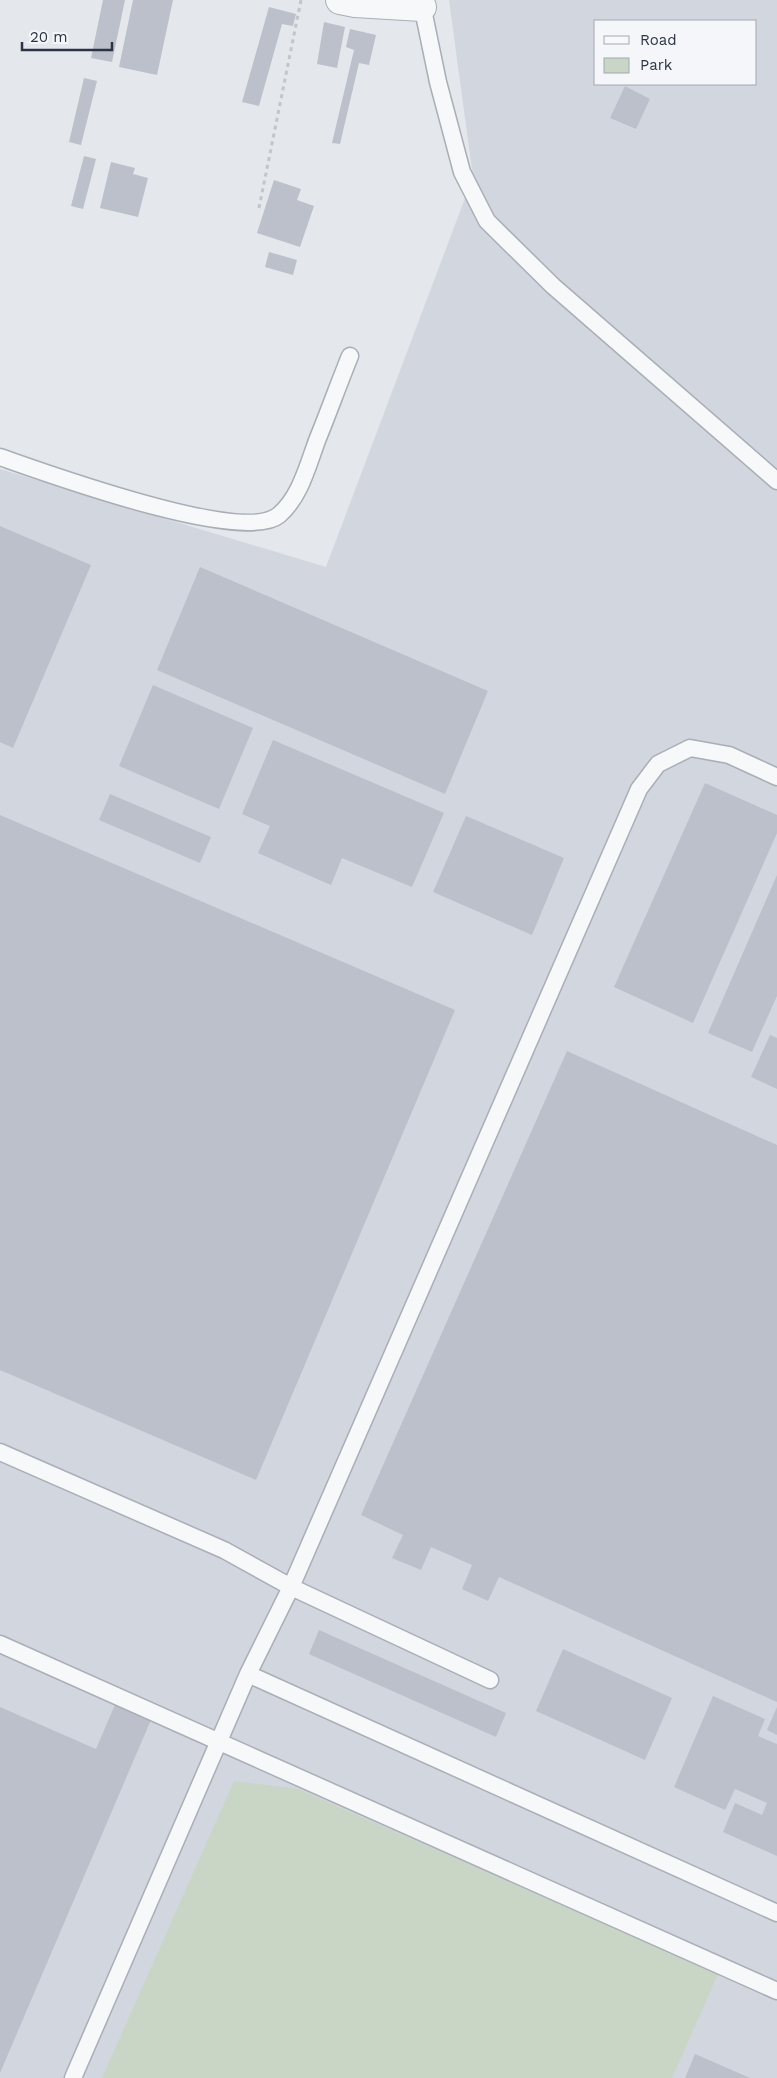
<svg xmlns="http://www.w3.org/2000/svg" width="777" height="2078" font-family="'Work Sans',sans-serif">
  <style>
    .built { fill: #d2d6de; fill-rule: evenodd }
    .green { fill: #c9d6c5 }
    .building { fill: #bbc0ca }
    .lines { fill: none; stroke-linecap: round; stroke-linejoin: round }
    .lane-casing { stroke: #a9aeb7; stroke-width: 19 }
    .street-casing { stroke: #a9aeb7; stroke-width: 30 }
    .path { stroke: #c2c5cb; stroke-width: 3; stroke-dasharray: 4 4; stroke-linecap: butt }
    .lane { stroke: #f7f8fa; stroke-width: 16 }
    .street { stroke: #f7f8fa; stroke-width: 28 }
  </style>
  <rect width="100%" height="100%" fill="#e4e7ec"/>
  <!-- built -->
  <path class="built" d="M449,0H777V2078H0V469L326,567L473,177ZM596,21H756V84H596Z"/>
  <!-- green -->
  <path class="green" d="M234,1781L298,1789L718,1974L672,2078H102Z"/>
  <!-- building -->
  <path class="building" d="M103,0H125L112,62L91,58Z
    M133,0H173L157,75L119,67Z
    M269,7L296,14L293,26L282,24L259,106L242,102Z
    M324,22L345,27L337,68L317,64Z
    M350,29L376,35L369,65L359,63L340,144L332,143L354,50L346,47Z
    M84,78L97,81L81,145L69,142Z
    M625,86L650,99L636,129L610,118Z
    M84,156L96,159L83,209L71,206Z
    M111,162L135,168L133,174L148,178L138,217L100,208Z
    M274,180L301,189L297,200L314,206L300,247L257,233Z
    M269,252L297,260L293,275L265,267Z
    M0,526L91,565L13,748L0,742Z
    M200,567L488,691L445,794L157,670Z
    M153,685L253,728L219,809L119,766Z
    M273,740L444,813L412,887L342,858L331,885L258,853L270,826L242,814Z
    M705,783L777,815V833L693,1023L614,987Z
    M110,794L211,837L200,863L99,820Z
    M0,815L455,1010L256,1480L0,1370Z
    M466,816L564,858L532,935L433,892Z
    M777,875V996L752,1052L708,1033Z
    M770,1035L777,1038V1089L751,1077Z
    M567,1051L777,1145V1702L499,1577L488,1601L462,1589L472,1565L431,1547L421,1570L392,1558L403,1535L361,1515Z
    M319,1630L506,1713L496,1737L309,1654Z
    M563,1649L672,1698L645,1760L536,1711Z
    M713,1696L765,1719L758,1736L777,1744V1856L723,1832L735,1803L762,1815L767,1803L735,1789L725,1810L674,1787Z
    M117,1700L153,1715L0,2073V1707L96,1749Z
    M777,1707V1735L767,1730Z
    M695,2054L750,2078H685Z"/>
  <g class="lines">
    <defs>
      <path id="lane" d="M421,0L438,82L462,172L487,221L553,286L777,481
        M0,457C46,473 243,545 279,515C301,496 308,464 318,438C329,411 339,383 350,356
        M0,1452L224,1550L291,1587L490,1680
        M0,1644L777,1991
        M248,1674L777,1913
        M73,2078L248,1674L291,1587L639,789L658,764L690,748L729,755L777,777"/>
      <path id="street" d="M340,0L355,3L422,7"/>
    </defs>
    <!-- lane casing -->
    <use href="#lane" class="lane-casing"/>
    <!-- street casing -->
    <use href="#street" class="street-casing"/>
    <!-- path -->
    <path class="path" d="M259,208L301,0"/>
    <!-- lane -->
    <use href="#lane" class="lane"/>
    <!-- street -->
    <use href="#street" class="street"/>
  </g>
  <!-- legend -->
  <rect x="594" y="20" width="162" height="65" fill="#f4f6f9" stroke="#a4a8b1"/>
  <rect x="604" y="36" width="25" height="8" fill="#f7f8fa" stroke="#a4a8b1"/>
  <text x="640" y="45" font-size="15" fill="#2b3445">Road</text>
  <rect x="604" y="58" width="25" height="15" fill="#c9d6c5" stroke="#a4a8b1"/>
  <text x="640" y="70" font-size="15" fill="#2b3445">Park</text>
  <!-- scale -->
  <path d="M22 42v8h90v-8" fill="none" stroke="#2b3445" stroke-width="2.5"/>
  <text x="30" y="42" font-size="15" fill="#2b3445" stroke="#f4f6f9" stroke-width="4" paint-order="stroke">20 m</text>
</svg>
